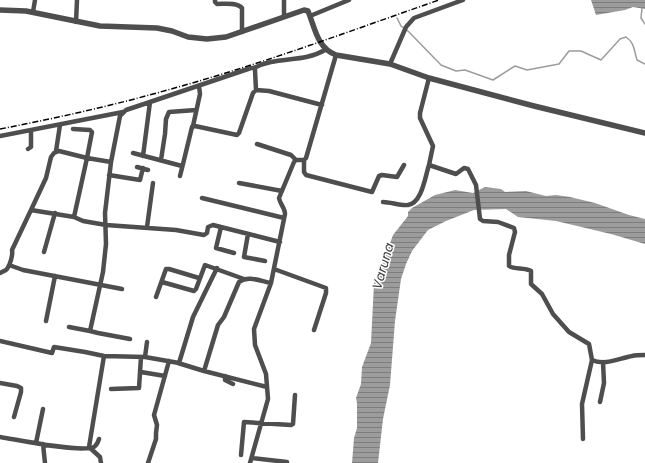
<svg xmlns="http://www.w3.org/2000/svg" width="645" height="463" font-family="Poppins,sans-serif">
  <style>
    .water { fill: url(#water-rules) }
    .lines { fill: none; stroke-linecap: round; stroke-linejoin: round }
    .stream { stroke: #9c9c9c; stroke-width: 1.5 }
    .minor { stroke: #4e4e4e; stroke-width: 4.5 }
    .tertiary { stroke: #4e4e4e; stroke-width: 5.5 }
    .rail { stroke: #000; stroke-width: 1.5; stroke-dasharray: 6 2 1 2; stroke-linecap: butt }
    .labels { text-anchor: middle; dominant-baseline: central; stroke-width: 3; stroke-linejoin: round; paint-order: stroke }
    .water-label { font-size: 13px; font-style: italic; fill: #3d3d3d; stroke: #fff }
  </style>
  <defs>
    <pattern id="water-rules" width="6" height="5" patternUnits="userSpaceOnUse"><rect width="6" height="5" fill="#9c9c9c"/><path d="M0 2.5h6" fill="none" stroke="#7d7d7d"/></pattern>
  </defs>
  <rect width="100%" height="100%" fill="#fff"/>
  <!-- water -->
  <path class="water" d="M591,0H645V9L633,7L625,10L596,15Z
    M485,187L501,189L505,192L526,191L546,196L556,195L570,197L595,203L629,215L645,219V244L611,234L556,221L518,217L506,209L474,210L446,221L428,230L412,251L406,264L401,279L395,321L390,385L383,419L378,463H352L354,438L357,428V403L356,398L361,384L362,367L371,343L374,283L384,260L393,235L408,216V212L412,208L435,195L455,190L473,193Z"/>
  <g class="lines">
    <!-- stream -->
    <path class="stream" d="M642,8L641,18L645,24
      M397,18L401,26L409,32L441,65L456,71L465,70L493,80L515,66L527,70L559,64L569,51H581L601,60L620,39L626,37C635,43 634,51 637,60L645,64"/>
    <!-- minor -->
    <path class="minor" d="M215,0V2L217,4C225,4 237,2 242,8V32
      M33,12L35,0
      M284,16V0
      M310,16L349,0
      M76,22L77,0
      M390,64L406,27L414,18L463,0
      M254,68C276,56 303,63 325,50
      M429,78L420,113V118L433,146L429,165L456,174L464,168L468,169L476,185L480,219L483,221L498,222L514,228L515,232L509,255V266C515,270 524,267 531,271V284L542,294L553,314L569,332L589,344L592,360C604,366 620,358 632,356C636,355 641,355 645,355
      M193,126L200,94L199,86
      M0,136L123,112
      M257,144L291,155L296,160
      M28,149L31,147V130
      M56,151L60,125
      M133,153L182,166L183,164L192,127L195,126L237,135L239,133L253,93L256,90L269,91L322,105
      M143,156L150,102
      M161,160L165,134L166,119L169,112L196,110
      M304,160V172L306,175L372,192L379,176L382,175L397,177L404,165
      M137,167L148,170
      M109,175L140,180L143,168
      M180,176L183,164
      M239,183L282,191
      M202,198L284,218
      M383,202C391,202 400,206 408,205C422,203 425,177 429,165
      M31,210L46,178L51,157L54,153L59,151L87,158L92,132L90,130L73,129
      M74,217L87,158L111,162
      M147,227L153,183
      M221,227L216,248L234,253
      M248,234L244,257L265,261
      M44,252L55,213
      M9,265L23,270L122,289
      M274,269L326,288V293L314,330
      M0,273C2,272 4,271 6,270C10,266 13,255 12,250L31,210L74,217L83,221L106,225L176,230L204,235L207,233L208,227L213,225L280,242
      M162,282L194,291L196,289L205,265L244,279
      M156,297L166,269H169L199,278
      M46,321L55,276
      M69,327L90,331
      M130,339L98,333L90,331L103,272L106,244L105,213L111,162L120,116L126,110L150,102L251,68H254L255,70L256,90
      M0,341L52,353L54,347L85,352L104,356L145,357L179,363L193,317L217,268
      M145,357L147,342
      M178,363L204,371L267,387
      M204,371L218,325L224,317L239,282C248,275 260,281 271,283
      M141,372L165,376
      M225,376V380L233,384
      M0,383L17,386L21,388V392L14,417
      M111,389L139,388L141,357
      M600,402L604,383L603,362
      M0,437C19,440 79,453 94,447C97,445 98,442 99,439
      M583,439L582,404L592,360
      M36,443L43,409
      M43,444L45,463
      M241,455L244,422L291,425L293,424L295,395
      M252,458L287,462
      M101,463L100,457L89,447L104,356
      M148,463L156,439V433L157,425L154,415L169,361
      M250,463L268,399L266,374L255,345L254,329L271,283L285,214C285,208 280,204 279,198L294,162L296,160H304L306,158L336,55"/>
    <!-- tertiary -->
    <path class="tertiary" d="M0,10L26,11L100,26L157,28L172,31L188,37L207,39L226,37L304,10L308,11C315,28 317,48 336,55L390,64L429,78L534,106L645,133"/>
    <!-- rail -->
    <path class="rail" d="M0,129C57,118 115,105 171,89C262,64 350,31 439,0"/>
  </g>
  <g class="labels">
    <!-- water labels -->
    <g class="water-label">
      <text transform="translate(383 266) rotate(-74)">Varuna</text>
    </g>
  </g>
</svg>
